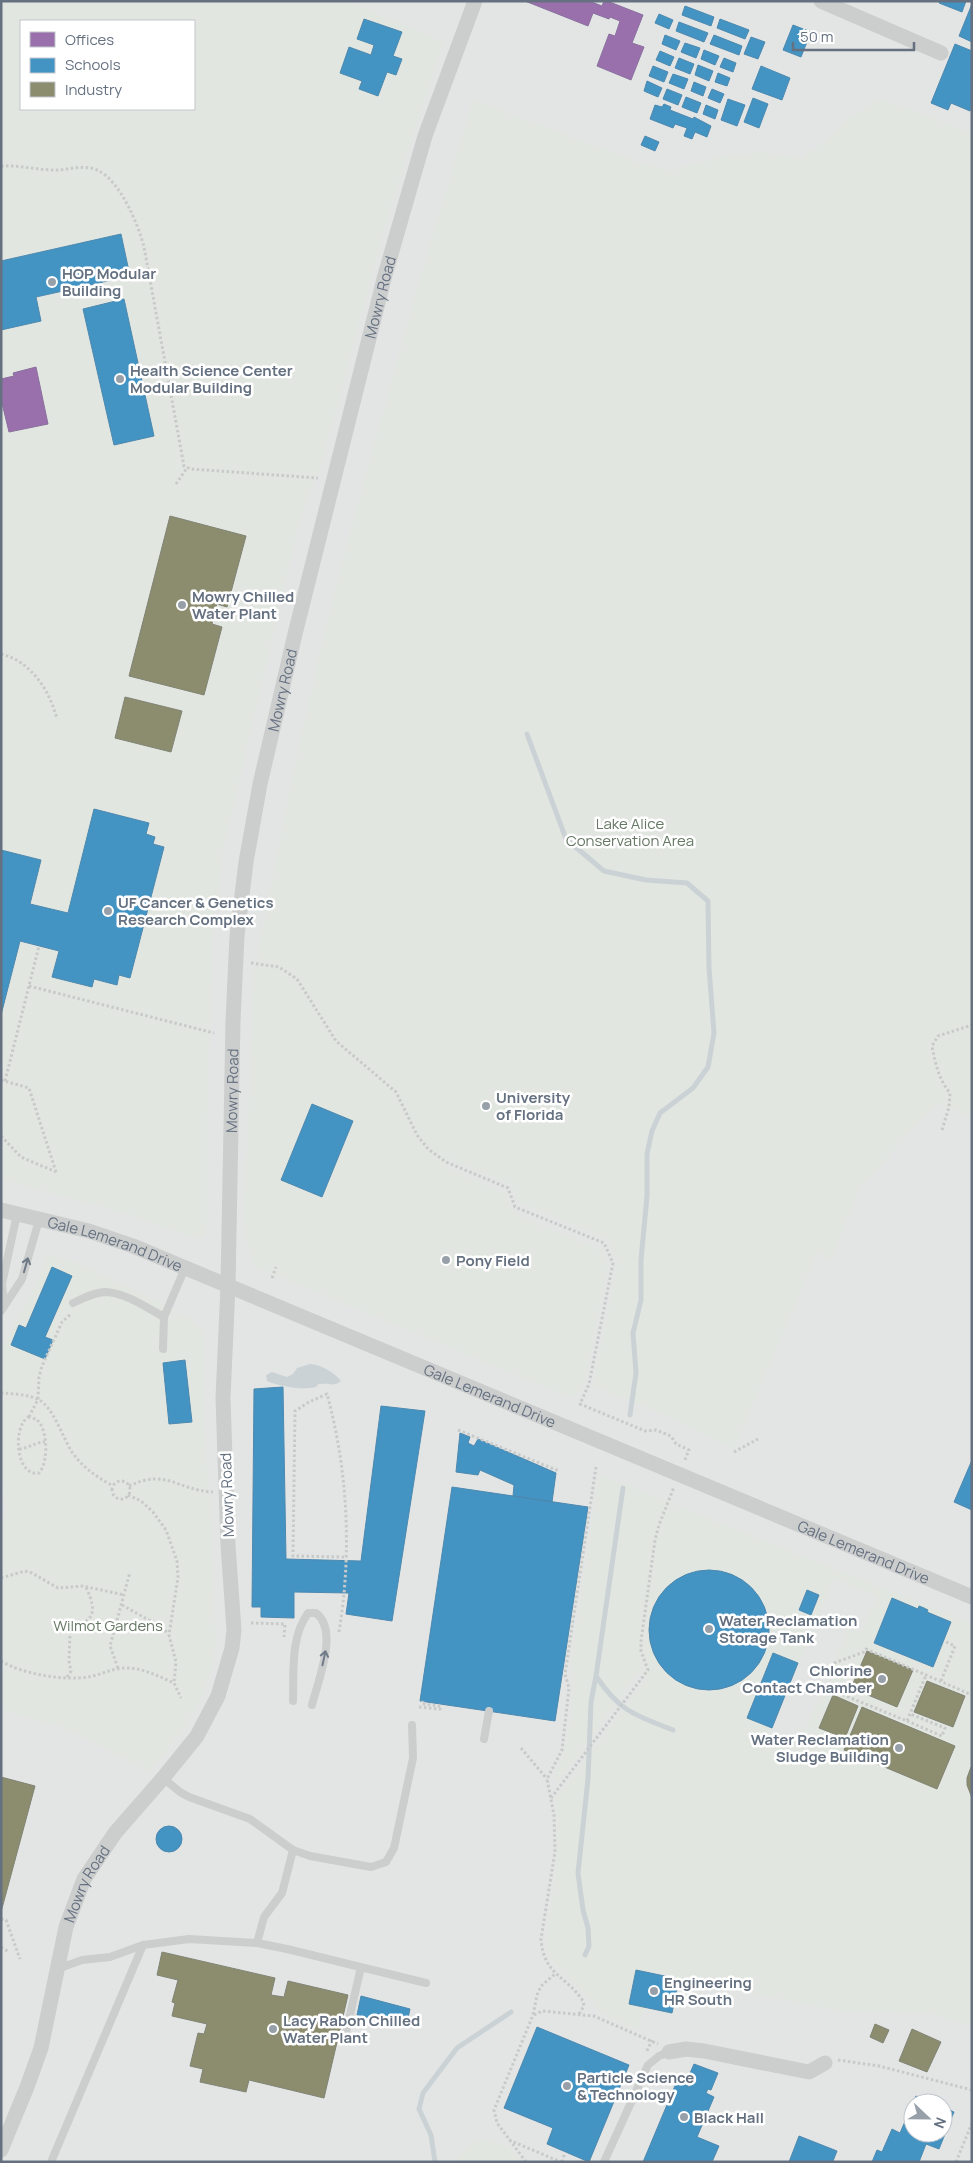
<svg xmlns="http://www.w3.org/2000/svg" width="973" height="2163" font-family="Manrope,sans-serif">
  <style>
    .built { fill: #e3e5e5; fill-rule: evenodd }
    .green { fill: #e2e6e0; fill-rule: evenodd }
    .water { fill: #cbd2d5 }
    .offices { fill: #9970ab; stroke: #89709e }
    .schools { fill: #4393c3; stroke: #4d89af }
    .industry { fill: #8c8c6e; stroke: #808474 }
    .lines { fill: none; stroke-linecap: round; stroke-linejoin: round }
    .stream { stroke: #cbd2d5; stroke-width: 5 }
    .path { stroke: #c8caca; stroke-width: 3; stroke-dasharray: 2.5 2.5; stroke-linecap: butt }
    .lane { stroke: #cccdcd; stroke-width: 8 }
    .street { stroke: #cccdcd; stroke-width: 15 }
    .oneway { stroke: #6f7a89 }
    .poi-dot { fill: #979fa9; stroke: #fff; stroke-width: 2 }
    .labels { text-anchor: middle; dominant-baseline: central; stroke-width: 5; stroke-linejoin: round; paint-order: stroke }
    .poi-label { font-size: 15px; font-weight: bold; fill: #657181; stroke: #fff; text-anchor: start }
    .street-label { font-size: 15px; fill: #657181; stroke: #fff }
    .park-label { font-size: 15px; fill: #657863; stroke: #fff }
  </style>
  <rect width="100%" height="100%" fill="#f3f4f2"/>
  <!-- built -->
  <path class="built" d="M1,1H972V2162H1ZM21,21H194V109H21ZM913,2103H943V2133H913Z"/>
  <!-- green -->
  <path class="green" d="M1,1H348L443,42L389,212L321,465L300,518L223,851L212,940L207,1129V1229L203,1237L194,1238L134,1216L1,1179ZM21,21H194V109H21Z
    M881,99L972,133V1117L938,1103L860,1187L831,1259L817,1253L734,1449L666,1415L593,1386L618,1262L608,1239L519,1202L511,1185L448,1158L444,1167L506,1194L514,1214L602,1251L608,1264L585,1382L580,1393L569,1397L254,1266L249,1251L244,1221L254,973L291,783L324,635L360,496L421,275L473,100L644,164L672,170L733,154L765,152L802,159L824,141L844,121Z
    M47,1256L59,1257L80,1264L165,1305L191,1320L203,1333V1414L210,1502L216,1645L209,1678L197,1707L181,1733L149,1772L106,1748L60,1726L1,1710V1528L6,1511L1,1465V1349L36,1285Z
    M599,1474L972,1624V1766C966,1777 965,1787 972,1798V2026L931,2014L885,2012H844L636,1970L629,2003L645,2007L638,2030L600,2013L587,1996L559,1971L549,1958L546,1944L557,1862L556,1799L647,1679L639,1672L557,1784L553,1778L562,1758L573,1711L572,1704L575,1687L571,1663ZM709,1570C811,1581 767,1713 693,1687C679,1683 668,1676 660,1664C631,1623 663,1573 709,1570ZM834,1578L877,1596L861,1633L848,1628L798,1748L769,1736ZM807,1590L819,1595L810,1615L799,1610ZM892,1598L918,1609L920,1606L927,1610V1612L951,1622L933,1667L874,1643ZM866,1651L913,1670L897,1707L851,1688ZM773,1653L798,1663L772,1728L747,1717ZM927,1681L965,1696L953,1727L914,1712ZM833,1695L858,1706L844,1738L819,1727ZM862,1707L955,1746L937,1789L844,1750Z
    M485,2139L511,2148L521,2162H452C462,2149 470,2143 485,2139Z"/>
  <!-- water -->
  <path class="water" d="M310,1364C320,1364 335,1373 341,1381C334,1387 329,1383 322,1384C314,1384 321,1385 315,1387C302,1391 279,1386 267,1381L266,1375L272,1372L287,1377L293,1374L297,1368Z"/>
  <!-- offices -->
  <path class="offices" d="M525,1H589L602,6L604,1H607L643,15L632,43L644,47L631,80L597,66L609,34L615,36L620,21L610,17L609,19L593,13L588,26Z
    M36,367L48,424L9,432L1,399V379L14,376L13,373Z"/>
  <!-- schools -->
  <path class="schools" d="M940,1H966L962,12L939,3Z
    M972,4V42L959,36Z
    M685,6L714,17L711,26L682,15Z
    M659,14L673,20L669,29L655,23Z
    M364,19L402,32L393,56L402,59L396,75L387,72L378,96L359,89L362,81L340,73L349,47L371,55L374,45L357,39Z
    M720,19L749,30L745,39L717,28Z
    M679,22L708,33L704,42L676,31Z
    M793,25L811,32L801,57L783,50Z
    M665,35L680,41L676,50L662,44Z
    M714,35L742,46L739,55L710,44Z
    M751,37L765,42L758,59L744,54Z
    M685,43L700,48L696,58L681,52Z
    M955,44L972,51V106L970,111L951,103L948,110L931,103Z
    M704,50L719,56L715,65L701,59Z
    M660,51L674,57L670,66L656,60Z
    M679,58L694,64L690,74L675,68Z
    M724,58L736,63L733,72L720,67Z
    M698,65L713,71L709,81L695,75Z
    M653,66L668,72L664,82L649,76Z
    M761,66L790,78L782,100L752,89Z
    M718,73L730,78L727,86L715,82Z
    M673,74L688,79L684,89L669,83Z
    M647,81L662,88L658,97L644,91Z
    M694,82L706,87L703,96L691,91Z
    M667,89L682,95L678,105L663,99Z
    M712,89L724,94L720,103L708,98Z
    M686,97L701,103L697,113L682,107Z
    M753,98L768,104L759,128L744,122Z
    M728,99L745,105L737,126L721,120Z
    M664,104L671,107L670,110L693,119L694,117L711,126L707,137L695,132L692,139L684,136L687,128L675,124L673,128L650,119L655,105L662,107Z
    M706,105L718,110L715,119L703,114Z
    M645,136L659,142L655,151L641,145Z
    M121,234L130,276L36,297L41,321L1,330V261Z
    M124,299L154,436L114,445L83,309Z
    M94,809L149,823L146,834L155,837L153,844L164,847L130,978L119,975L117,985L94,979L92,987L52,977L59,951L20,941L1,1015V850L41,860L30,904L68,913Z
    M312,1104L353,1121L322,1197L281,1180Z
    M52,1267L72,1276L45,1337L53,1340L45,1359L11,1345L19,1325L26,1328Z
    M185,1360L192,1422L169,1424L163,1363Z
    M283,1387L286,1559L361,1561L381,1406L425,1411L392,1621L346,1614L349,1593L294,1592V1618L261,1617V1607H252L254,1389Z
    M460,1433L470,1437L468,1443L474,1446L478,1439L556,1473L552,1502L513,1496L514,1485L480,1470L478,1475L456,1472Z
    M972,1460V1510L954,1502Z
    M452,1487L588,1507L555,1721L420,1701Z
    M649 1630a60 60 0 1 1 120 0a60 60 0 1 1-120 0Z
    M807,1590L819,1595L811,1615L799,1610Z
    M892,1598L918,1609L919,1606L924,1608L928,1610L927,1612L951,1622L933,1667L874,1643Z
    M773,1653L798,1663L772,1728L747,1718Z
    M156 1839a13 13 0 1 1 26 0a13 13 0 1 1-26 0Z
    M636,1970L679,1979L672,2013L629,2004Z
    M361,1996L410,2009L406,2027L357,2015Z
    M537,2027L629,2065L589,2162L547,2144L553,2128L504,2108Z
    M694,2064L718,2073L711,2090L708,2089L706,2093L714,2097L697,2137L719,2146L712,2162H643L677,2081L690,2087L692,2082L687,2080Z
    M916,2096L933,2103H913V2133H943V2107L954,2112L939,2149L926,2144L919,2162H872L877,2150L882,2152L892,2129L900,2133Z
    M799,2136L837,2151L833,2161L834,2162H789Z"/>
  <!-- industry -->
  <path class="industry" d="M170,516L246,536L227,607L217,604L214,615L212,624L222,627L204,695L129,676Z
    M125,697L182,711L171,752L115,738Z
    M867,1651L913,1670L897,1707L851,1688Z
    M927,1681L965,1696L953,1727L914,1712Z
    M833,1695L858,1706L845,1738L819,1728Z
    M862,1707L955,1746L937,1789L844,1750Z
    M971,1767L972,1766V1798L967,1785V1778Z
    M1,1777L35,1786L1,1912Z
    M162,1952L275,1978L271,1995L284,1997L288,1981L348,1995L324,2098L249,2080L246,2092L200,2082L203,2069L190,2066L198,2033L204,2034L207,2024L172,2016L175,2003L172,2002L178,1980L157,1975Z
    M875,2024L889,2030L883,2043L870,2037Z
    M912,2029L941,2042L927,2072L899,2061Z"/>
  <g class="lines">
    <!-- stream -->
    <path class="stream" d="M527,734L566,839L604,871L646,880L687,883L708,901L709,968L714,1033L708,1067L693,1088L660,1113L652,1131L647,1154V1196L641,1260V1300L633,1333L636,1373L630,1415
      M596,1676C620,1712 635,1715 673,1730
      M585,1955L589,1946L588,1928L583,1910L578,1873L588,1779L591,1702L596,1676L623,1488
      M435,2162L431,2135L419,2109L423,2093L457,2048L511,2012"/>
    <!-- path -->
    <path class="path" d="M1,166C19,165 37,170 55,170C69,170 83,164 97,170C120,180 138,224 144,247L184,466L191,469L318,478
      M176,484L187,468
      M1,654C31,661 50,691 57,719
      M251,963L279,967L297,979L336,1041L396,1092L417,1135L428,1149L446,1162L508,1188L515,1207L604,1243L613,1263L589,1384L580,1404L645,1431L656,1430L671,1436L676,1444L689,1450L684,1462
      M29,986L214,1033
      M1,1080L29,1088L56,1172
      M5,1081L39,946
      M942,1130L949,1107L950,1093C939,1080 935,1063 932,1046L938,1036L972,1025
      M1,1136L21,1157L56,1172
      M272,1278L276,1267
      M1,1393C13,1394 28,1394 39,1400C53,1407 63,1438 72,1452C83,1468 97,1477 113,1486
      M28,1417C28,1417 35,1419 36,1419C48,1428 49,1462 39,1473C16,1477 12,1428 28,1417Z
      M29,1417L38,1399L39,1377L42,1366L62,1322L71,1314
      M458,1430L559,1471
      M19,1449C30,1448 35,1442 45,1442
      M734,1452L758,1439
      M112 1490a9 9 0 1 1 18 0a9 9 0 1 1-18 0Z
      M129,1486C167,1468 176,1490 213,1492
      M128,1495L141,1501L153,1512L166,1530L177,1561L178,1577L169,1635L176,1662L174,1683
      M1,1578L25,1571L32,1573L58,1588L83,1586L124,1595
      M122,1605L163,1628L168,1634
      M251,1623L285,1624L284,1637
      M339,1632C352,1553 348,1471 327,1394L309,1402L295,1411L293,1556L346,1557
      M1,1661C22,1674 64,1681 88,1677C101,1675 112,1668 126,1668C143,1668 158,1676 174,1683L181,1698
      M834,1663L864,1652L866,1649L972,1695
      M118,1668L110,1646L130,1572
      M67,1677L71,1671L69,1661L70,1633C92,1618 99,1616 86,1587
      M941,1681L955,1646L944,1641
      M824,1687L907,1721L926,1675
      M419,1707L440,1709L441,1706L422,1704L423,1701
      M907,1721L942,1736L945,1728L910,1714
      M521,1748L547,1779
      M551,1798L648,1670L641,1651V1641L655,1540L659,1525L674,1487
      M1,1919L6,1920L20,1959
      M1,1947L9,1952
      M579,2014L584,2006L583,2001C566,1975 544,1976 541,1939L555,1852L554,1815L547,1779L562,1750L569,1688L565,1674L596,1467
      M534,2015L542,2011L594,2016L658,2044
      M647,2051L652,2040
      M838,2060L879,2066L972,2090
      M509,2140L561,2162
      M526,2162L497,2123L494,2110L533,2015L537,1995L541,1986L555,1974
      M562,2162L565,2152
      M956,2162L972,2123"/>
    <!-- lane -->
    <path class="lane" d="M73,1303C83,1298 95,1292 106,1292C126,1293 147,1308 164,1317
      M4,1305L2,1284L17,1214
      M1,1311L22,1279L39,1220
      M163,1349L164,1317L185,1268
      M293,1701C294,1672 290,1638 308,1613H316C339,1630 318,1681 312,1705
      M484,1739L489,1711
      M163,1778L180,1792L189,1797L250,1819L293,1850L310,1856L371,1867L386,1862L394,1848L413,1758L412,1725
      M257,1943L264,1917L282,1893L293,1850
      M57,1969L82,1960L110,1957L143,1945L189,1939L257,1943L287,1949L426,1983
      M344,2041L361,1967
      M51,2162L143,1945
      M604,2162L648,2065L659,2056L669,2052"/>
    <!-- street -->
    <g class="street">
      <path d="M821,1L941,53"/>
      <path id="s1" d="M1,1210L89,1231L133,1246L972,1597"/>
      <path d="M669,2052L686,2049L704,2051L809,2072L825,2063"/>
      <path id="s2" d="M1,2150L27,2087L41,2048L66,1927L84,1879L115,1833L163,1778L197,1736L218,1696L232,1648L234,1630L228,1545L223,1398L228,1286L233,1021L237,936L246,862L260,784L295,634L385,275L425,136L475,1"/>
    </g>
  </g>
  <!-- one-way arrows -->
  <defs><path id="oneway-shaft" d="M-6 0H5M1.5-3L5.5 0L1.5 3" fill="none" stroke-width="1.6" stroke-linecap="round" stroke-linejoin="round" transform="scale(1.25)"/></defs>
  <g class="oneway">
    <use href="#oneway-shaft" transform="translate(26 1265) rotate(-74)"/>
    <use href="#oneway-shaft" transform="translate(324 1658) rotate(-78)"/>
  </g>
  <!-- markers -->
  <g class="poi-dot">
    <circle cx="52" cy="282" r="5"/>
    <circle cx="120" cy="379" r="5"/>
    <circle cx="182" cy="605" r="5"/>
    <circle cx="108" cy="911" r="5"/>
    <circle cx="486" cy="1106" r="5"/>
    <circle cx="446" cy="1260" r="5"/>
    <circle cx="709" cy="1629" r="5"/>
    <circle cx="882" cy="1679" r="5"/>
    <circle cx="899" cy="1748" r="5"/>
    <circle cx="654" cy="1991" r="5"/>
    <circle cx="273" cy="2029" r="5"/>
    <circle cx="567" cy="2086" r="5"/>
    <circle cx="684" cy="2117" r="5"/>
  </g>
  <g class="labels">
    <!-- poi labels -->
    <g class="poi-label">
      <text x="62" y="273">HOP Modular<tspan x="62" dy="17">Building</tspan></text>
      <text x="130" y="370">Health Science Center<tspan x="130" dy="17">Modular Building</tspan></text>
      <text x="192" y="596">Mowry Chilled<tspan x="192" dy="17">Water Plant</tspan></text>
      <text x="118" y="902">UF Cancer &amp; Genetics<tspan x="118" dy="17">Research Complex</tspan></text>
      <text x="496" y="1097">University<tspan x="496" dy="17">of Florida</tspan></text>
      <text x="456" y="1260">Pony Field</text>
      <text x="719" y="1620">Water Reclamation<tspan x="719" dy="17">Storage Tank</tspan></text>
      <text x="872" y="1670" text-anchor="end">Chlorine<tspan x="872" dy="17">Contact Chamber</tspan></text>
      <text x="889" y="1739" text-anchor="end">Water Reclamation<tspan x="889" dy="17">Sludge Building</tspan></text>
      <text x="664" y="1982">Engineering<tspan x="664" dy="17">HR South</tspan></text>
      <text x="283" y="2020">Lacy Rabon Chilled<tspan x="283" dy="17">Water Plant</tspan></text>
      <text x="577" y="2077">Particle Science<tspan x="577" dy="17">&amp; Technology</tspan></text>
      <text x="694" y="2117">Black Hall</text>
    </g>
    <!-- street labels -->
    <g class="street-label">
      <text stroke="none"><textPath href="#s2" startOffset="1930">Mowry Road</textPath></text>
      <text stroke="none"><textPath href="#s2" startOffset="1525">Mowry Road</textPath></text>
      <text stroke="none"><textPath href="#s2" startOffset="1120">Mowry Road</textPath></text>
      <text stroke="none"><textPath href="#s1" startOffset="119">Gale Lemerand Drive</textPath></text>
      <text stroke="none"><textPath href="#s1" startOffset="524">Gale Lemerand Drive</textPath></text>
      <text transform="translate(227 1495) rotate(-92)">Mowry Road</text>
      <text stroke="none"><textPath href="#s1" startOffset="929">Gale Lemerand Drive</textPath></text>
      <text stroke="none"><textPath href="#s2" startOffset="281">Mowry Road</textPath></text>
    </g>
    <!-- park labels -->
    <g class="park-label">
      <text x="630" y="823">Lake Alice<tspan x="630" dy="17">Conservation Area</tspan></text>
      <text x="108" y="1625">Wilmot Gardens</text>
    </g>
  </g>
  <!-- border -->
  <rect width="973" height="2163" fill="none" stroke="#657181" stroke-width="5"/>
  <!-- legend -->
  <rect x="20" y="20" width="175" height="90" fill="#ffffff" stroke="#c1c6cd"/>
  <rect x="30" y="32" width="25" height="15" fill="#9970ab" stroke="#c1c6cd"/>
  <text x="65" y="45" font-size="15" fill="#657181">Offices</text>
  <rect x="30" y="58" width="25" height="15" fill="#4393c3" stroke="#c1c6cd"/>
  <text x="65" y="70" font-size="15" fill="#657181">Schools</text>
  <rect x="30" y="82" width="25" height="15" fill="#8c8c6e" stroke="#c1c6cd"/>
  <text x="65" y="95" font-size="15" fill="#657181">Industry</text>
  <!-- north arrow -->
  <g transform="translate(928 2118) rotate(112)"><circle r="24" fill="#ffffff" stroke="#c1c6cd"/>
  <path d="M0-4L9 19L0 12L-9 19Z" fill="#979fa9"/>
  <text y="-8" font-size="14" font-weight="bold" text-anchor="middle" fill="#657181">N</text>
  </g>
  <!-- scale -->
  <path d="M793 42v8h121v-8" fill="none" stroke="#657181" stroke-width="2.5"/>
  <text x="800" y="42" font-size="15" fill="#657181" stroke="#ffffff" stroke-width="4" paint-order="stroke">50 m</text>
</svg>
